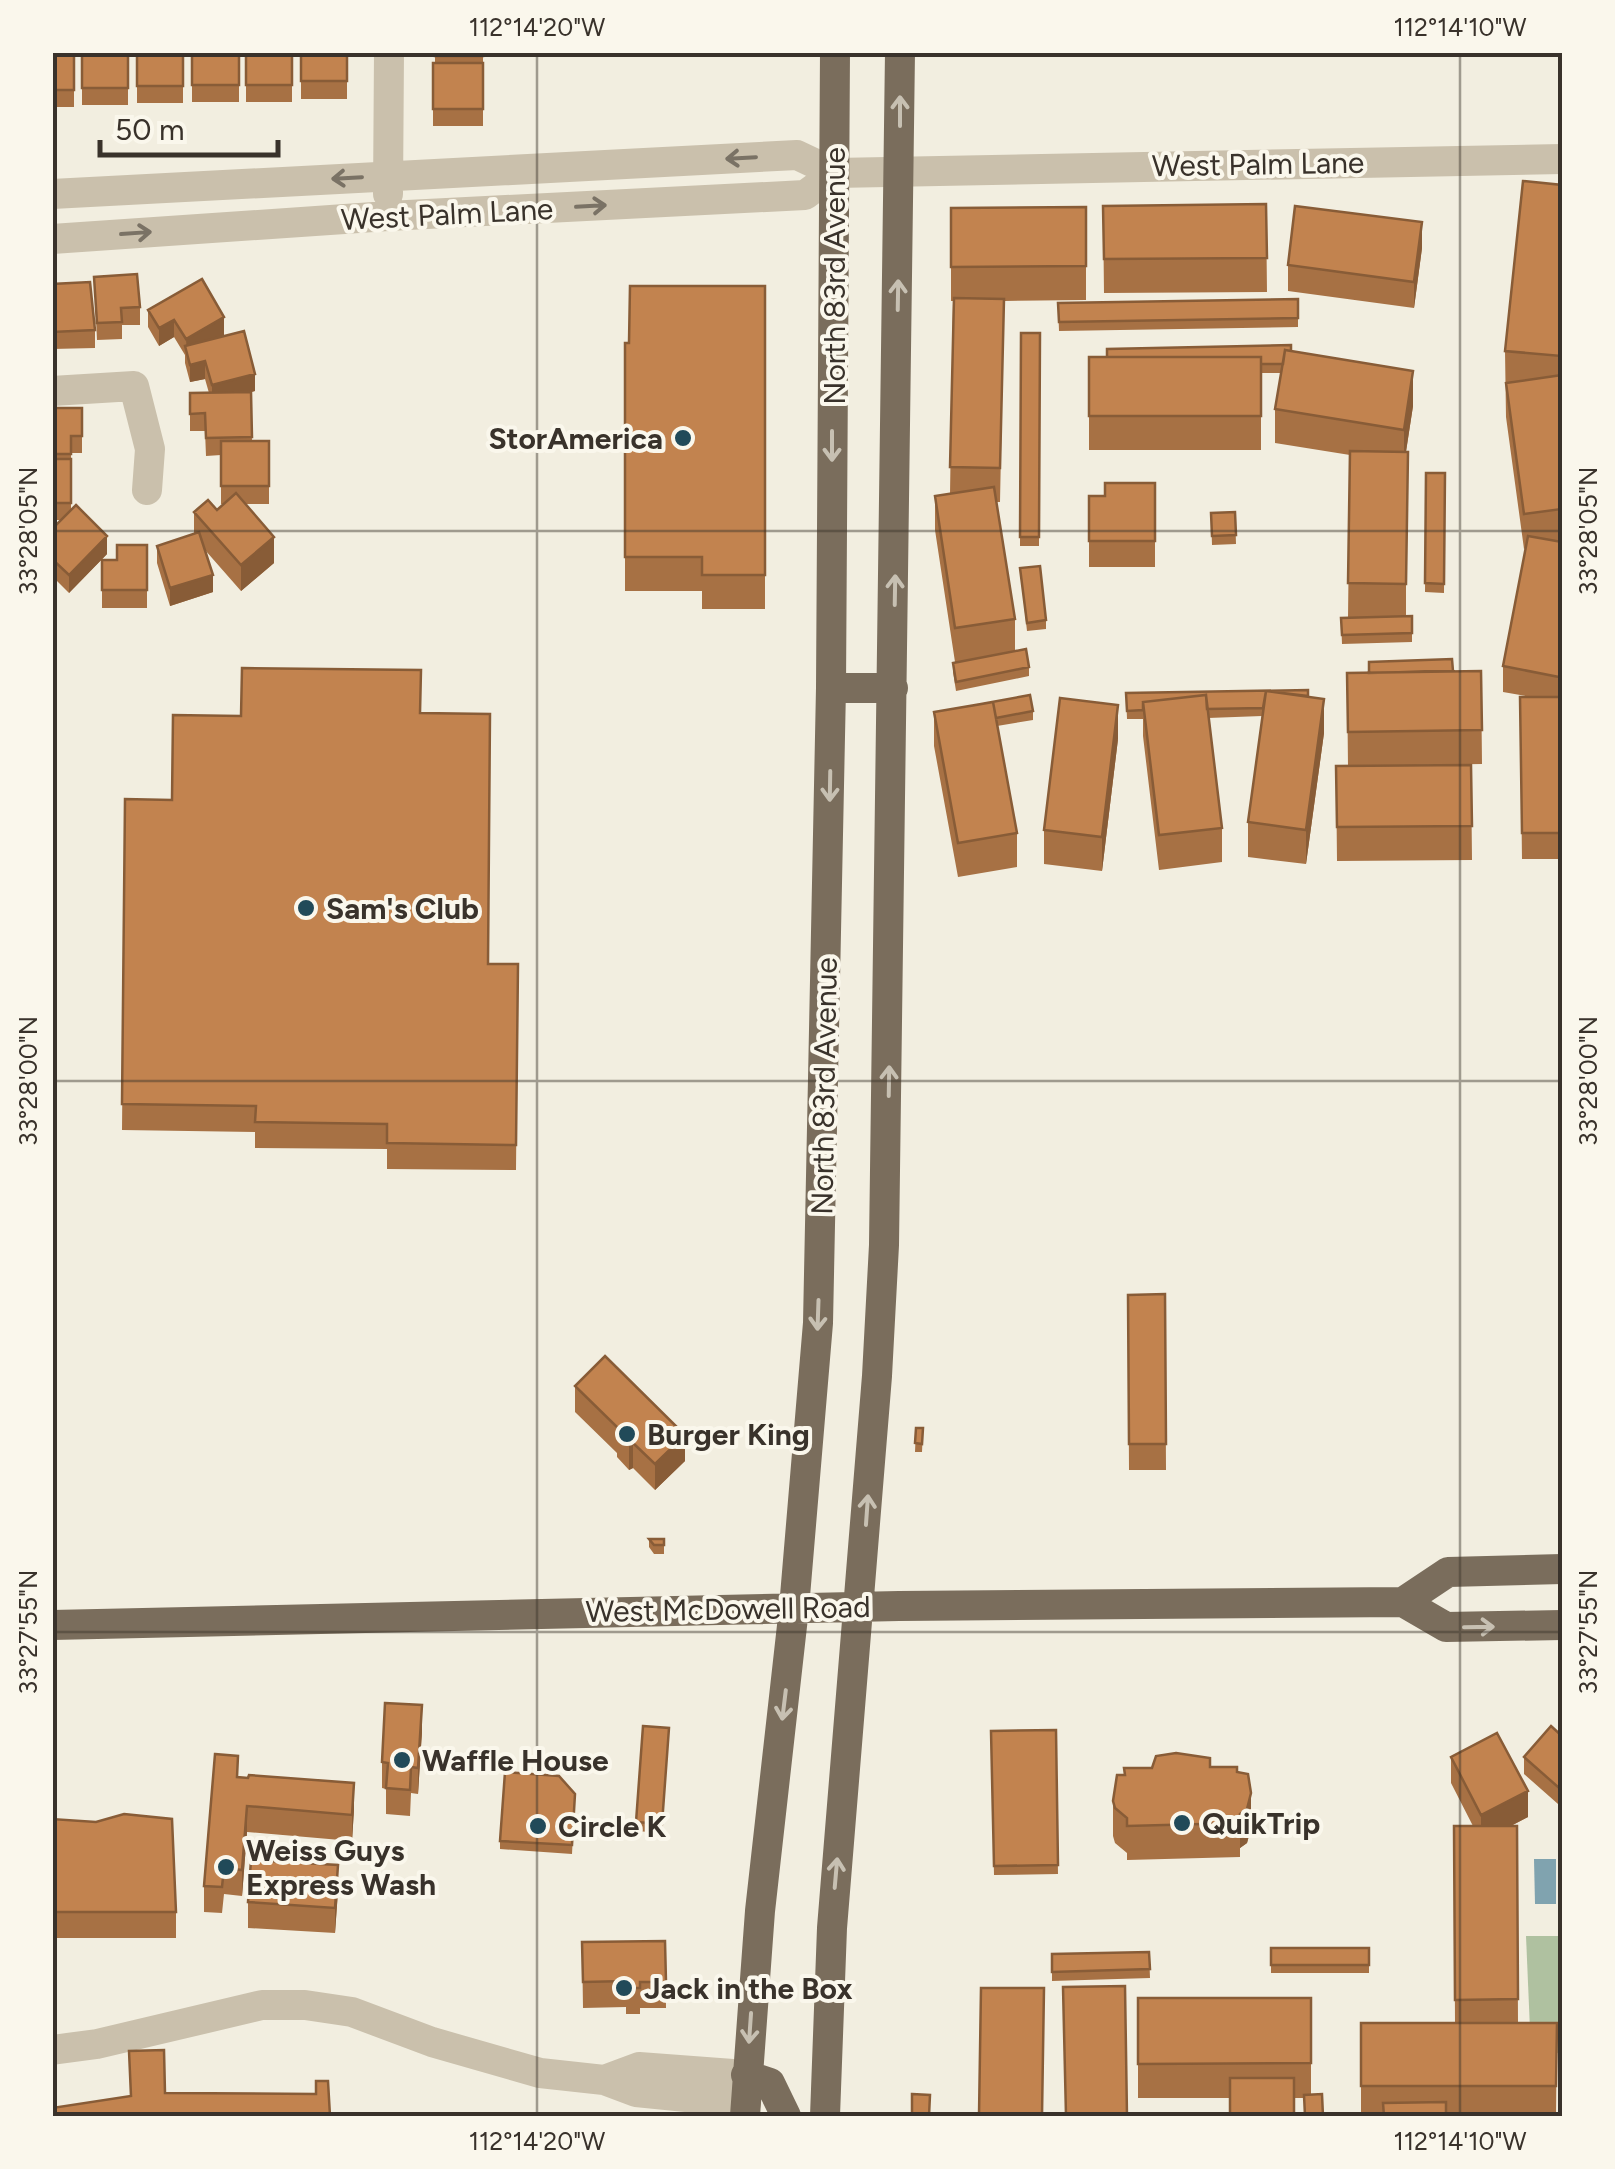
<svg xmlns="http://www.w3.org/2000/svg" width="1615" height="2169" font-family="Figtree,sans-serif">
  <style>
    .green { fill: #afc1a0 }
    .water { fill: #80a3af }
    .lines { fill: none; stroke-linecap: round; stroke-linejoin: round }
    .minor { stroke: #cac0ac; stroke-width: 30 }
    .major { stroke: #7a6d5c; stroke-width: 30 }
    .wall { fill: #a77144 }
    .shaded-wall { fill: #885c37 }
    .building { fill: #c2834f; stroke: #885c37; stroke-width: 2.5 }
    .oneway { stroke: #c7c0b2 }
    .oneway2 { stroke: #7a7265 }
    .ticks { fill: none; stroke: #39322b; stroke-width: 2.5; stroke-opacity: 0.45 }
    .poi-dot { fill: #214a59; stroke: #faf7ec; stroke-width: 4 }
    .labels { text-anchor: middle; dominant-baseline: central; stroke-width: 8; stroke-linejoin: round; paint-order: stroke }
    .street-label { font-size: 30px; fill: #39322b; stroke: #faf7ec }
    .poi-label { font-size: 30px; font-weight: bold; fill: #39322b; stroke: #faf7ec; text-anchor: start }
    .neatline { fill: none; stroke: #39322b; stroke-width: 4 }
    .ticks-label { font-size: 25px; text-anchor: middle; fill: #39322b }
  </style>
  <rect width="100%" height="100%" fill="#f2eee0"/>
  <!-- green -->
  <path class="green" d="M1526,1936H1562V2053H1531Z"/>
  <!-- water -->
  <path class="water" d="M1534,1859H1556V1904H1535Z"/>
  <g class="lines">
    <!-- minor -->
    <path class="minor" d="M52,194L797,155L835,173L1562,159
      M388,194L389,52
      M52,239L388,216L805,195L835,173
      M52,391L134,386L150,449L147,490
      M52,2050L97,2044L262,2005H305L352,2012L432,2042L540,2073L604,2080L636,2092L746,2103
      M604,2080L639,2067L746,2075"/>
    <!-- major -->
    <path class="major" d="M831,688H893
      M1403,1602L1448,1572L1562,1569
      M52,1625L899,1606L1403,1602L1446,1627L1562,1625
      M746,2075L770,2083L786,2116
      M745,2116L760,1911L794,1608L818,1323L831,688L835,52
      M825,2116L832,1928L877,1376L884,1245L900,52"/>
  </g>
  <!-- wall -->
  <path class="wall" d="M52,52H74V107H52Z
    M82,52H128V105H82Z
    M137,52H183V103H137Z
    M192,52H239V102H192Z
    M246,52H292V102H246Z
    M301,52H347V99H301Z
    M435,52H483V126H433V63H435Z
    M1562,185V687L1561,697H1562V859H1522L1520,697H1531L1503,692V666L1526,548L1524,549L1506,417L1505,351Z
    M1266,204L1267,292L1104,293L1103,206Z
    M1086,207V300L1004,301L1000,502H996L1015,619V651L1029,667V676L956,691L953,672V663L955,662L935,530V496L950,494L953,301H951V208Z
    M1422,248L1414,308L1288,291V265Z
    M94,277L140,307V325H122V339L97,340Z
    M52,284L95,330V348L52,349Z
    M765,286V609H702V591H625V343H629Z
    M1298,299V327L1059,331L1058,303Z
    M148,310L224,335L221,336L255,391L251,392L252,441H269V504H245L274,563L241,591L205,550L213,592L170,606L157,563V546L194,534V512L217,510L223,504H221V455L206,456L205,431H190V393H209L205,379L190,382L185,363V355L174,337L159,346L148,327Z
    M1021,333H1040L1039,546H1020Z
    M1291,351L1413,406L1406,452V616H1412V642L1342,644L1341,618L1348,617L1350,455L1275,443V409L1281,373H1261V450H1089V357Z
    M52,408H82V453H71V510L107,554L69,593L52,576V529L61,520H52Z
    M1426,473H1445L1444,593L1425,592Z
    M1155,483V567H1089V496H1105Z
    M1235,512L1236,544L1212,545L1211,513Z
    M147,545V608H102V560H117Z
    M1020,568L1046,620V629L1027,631Z
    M1453,671H1481L1482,764L1348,766L1347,673Z
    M1126,693L1308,696L1324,733L1306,864L1248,857V822L1262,716L1208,718L1222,828V862L1159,870L1143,736V719H1127Z
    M1033,711V720L997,726L1017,833V867L958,877L934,746V712Z
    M421,713L488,964H518L516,1170L387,1169V1149L255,1148V1132L122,1130L125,799L172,800L241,716Z
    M1118,739L1102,871L1044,864V830Z
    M1471,765L1472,860L1337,861L1336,766Z
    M1165,1294L1166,1470H1129L1128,1295Z
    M575,1386L685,1461L655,1490L633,1468L629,1470L617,1457V1453L575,1412Z
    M916,1428H923L922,1452H915Z
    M649,1539H664V1554H654L649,1547Z
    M669,1728L662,1833L636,1831V1822Z
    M1056,1730L1058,1874L994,1875L991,1731Z
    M422,1731L418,1794L411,1793L410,1816L386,1814V1789L382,1788V1762Z
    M1562,1736L1558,1804L1524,1774V1757Z
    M1451,1757L1528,1817L1511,1826H1517L1518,2023H1557L1556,2116H1361V2023H1455L1454,1826H1473L1451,1783Z
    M1210,1767L1237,1772L1251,1828L1247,1843L1240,1848V1857L1127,1860V1853L1115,1843L1113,1836V1801Z
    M238,1777L354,1809L352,1841L247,1832L242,1896L224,1894L222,1913L204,1912V1886Z
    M575,1794L572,1854L500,1849V1841Z
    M52,1819L96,1822L176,1912V1938H52Z
    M338,1891L335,1933L248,1928V1902Z
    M665,1941L666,2008H640V2014H626V2007L583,2008L582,1942Z
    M1271,1948H1369V1973H1271Z
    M1149,1952L1150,1978L1052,1981V1954Z
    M1138,1998H1311V2094L1304,2098H1138Z"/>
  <!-- shaded-wall -->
  <path class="shaded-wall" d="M1422,222V248L1414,308V282Z
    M224,317V335L187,356L186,339Z
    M174,320V337L159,346V328Z
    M1562,339V373L1561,390V356Z
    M205,361V379L190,382V365Z
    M1413,371V406L1404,464V430Z
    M255,374V391L212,402V385Z
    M107,536V554L69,593V575Z
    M274,537V563L241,591V565Z
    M213,575V592L170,606V588Z
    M1562,661V686L1559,703V677Z
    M1324,699V733L1306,864V830Z
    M1118,705V739L1102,871V837Z
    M685,1435V1461L655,1490V1464Z
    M633,1443V1468L629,1470V1444Z
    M422,1705V1731L418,1794V1768Z
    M1562,1782V1799L1558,1804V1787Z
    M354,1783V1809L352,1841V1815Z
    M1528,1791V1817L1481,1841V1815Z
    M1251,1793V1828L1247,1843L1240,1848V1814Z
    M247,1806V1832L242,1896V1870Z
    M338,1865V1891L335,1933V1908Z"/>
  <!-- building -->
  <path class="building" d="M52,52H74V90H52Z
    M82,52H128V88H82Z
    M137,52H183V86H137Z
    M192,52H239V85H192Z
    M246,52H292V85H246Z
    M301,52H347V81H301Z
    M435,52H483V56H435Z
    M433,63H483V109H433Z
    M1523,181L1562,185V339L1561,356L1505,351Z
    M1266,204L1267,258L1104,259L1103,206Z
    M1295,206L1422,222L1414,282L1288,265Z
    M1086,207V266L951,267V208Z
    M137,274L140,307L121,308L122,322L97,323L94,277Z
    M202,279L224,317L186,339L174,320L159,328L148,310Z
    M90,282L95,330L52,332V284Z
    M630,286H765V575H702V557H625V343H629Z
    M954,298L1004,299L1000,468L950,467Z
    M1298,299V318L1059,322L1058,303Z
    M244,331L255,374L212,385L205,361L190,365L185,346Z
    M1021,333H1040L1039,537H1020Z
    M1291,345V351L1285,350L1283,364H1261V357H1107V349Z
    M1285,350L1413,371L1404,430L1275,409Z
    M1089,357H1261V416H1089Z
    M1562,375V509L1524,514L1506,383Z
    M251,392L252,437L206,438L205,413L190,414V393Z
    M52,408H82V436H71V454H52Z
    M221,441H269V486H221Z
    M1350,451L1408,452L1406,584L1348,583Z
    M52,459H71V503H52Z
    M1426,473H1445L1444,584L1425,583Z
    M1105,483H1155V541H1089V496H1105Z
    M994,487L1015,619L955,628L935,496Z
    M236,493L274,537L241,565L194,512L208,500L217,510Z
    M76,505L107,536L69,575L52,559V529Z
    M1235,512L1236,535L1212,536L1211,513Z
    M199,532L213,575L170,588L157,546Z
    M1528,536L1562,542V661L1559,677L1503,666Z
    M117,545H147V590H102V560H117Z
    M1040,566L1046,620L1027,623L1020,568Z
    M1412,616V633L1342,635L1341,618Z
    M1026,649L1029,667L956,682L953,663Z
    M1452,659L1453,671L1369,673V662Z
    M242,668L421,670L420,713L490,714L488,964H518L516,1145L387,1143V1124L255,1122L256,1106L122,1104L125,799L172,800L173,715L241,716Z
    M1481,671L1482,730L1348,732L1347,673Z
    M1308,690V696L1266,691L1263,708L1207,709L1206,695L1143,702V710L1127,711L1126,693Z
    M1266,691L1324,699L1306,830L1248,822Z
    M1030,695L1033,711L996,718L993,702L970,706Z
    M1206,695L1222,828L1159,835L1143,702Z
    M1520,697H1562V833H1522Z
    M1060,698L1118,705L1102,837L1044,830Z
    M993,702L1017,833L958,843L934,712Z
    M1471,765L1472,826L1337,827L1336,766Z
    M1165,1294L1166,1444H1129L1128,1295Z
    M605,1356L685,1435L655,1464L633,1443L629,1444L617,1432L619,1429L575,1386Z
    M916,1428H923L922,1444L915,1443Z
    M649,1539H664V1545H654Z
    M385,1703L422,1705L418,1768L411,1767L410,1790L386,1788L388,1763L382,1762Z
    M643,1726L669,1728L662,1824L636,1822Z
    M1551,1726L1562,1736V1782L1558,1787L1524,1757Z
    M1056,1730L1058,1865L994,1866L991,1731Z
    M1497,1733L1528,1791L1481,1815L1451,1757Z
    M1176,1753L1210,1758V1767H1237V1772L1248,1774L1251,1793L1247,1809L1240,1814V1823L1127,1826V1818L1115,1808L1113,1801L1117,1775H1125L1124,1768H1152L1156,1756Z
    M215,1754L238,1756L237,1777L248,1778L249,1775L354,1783L352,1815L247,1806L242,1870L224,1868L222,1887L204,1886Z
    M505,1772L559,1776L575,1794L572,1845L500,1841Z
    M124,1814L172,1819L176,1912H52V1819L96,1822Z
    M1454,1826H1517L1518,1999L1455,2000Z
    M251,1860L338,1865L335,1908L248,1902Z
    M665,1941L666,1982H640V1988H626V1981L583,1982L582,1942Z
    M1271,1948H1369V1965H1271Z
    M1149,1952L1150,1969L1052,1972V1954Z
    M1125,1986L1127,2116H1066L1063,1987Z
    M981,1988H1044L1042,2116H979Z
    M1138,1998H1311V2063L1138,2064Z
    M1361,2023H1557L1556,2086H1361Z
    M164,2050L165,2093L316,2094V2081H328L330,2116H52V2108L131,2096L129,2051Z
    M1230,2078H1294V2116H1230Z
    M912,2094L930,2095L929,2116H912Z
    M1322,2094L1323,2116H1305L1304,2095Z
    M1446,2102V2116H1384L1383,2103Z"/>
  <!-- one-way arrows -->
  <defs><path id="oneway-shaft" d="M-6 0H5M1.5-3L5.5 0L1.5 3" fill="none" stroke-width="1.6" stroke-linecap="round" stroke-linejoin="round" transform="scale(2.5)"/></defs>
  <g class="oneway">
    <use href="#oneway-shaft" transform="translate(900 111) rotate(-90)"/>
    <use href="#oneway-shaft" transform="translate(898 295) rotate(-89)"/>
    <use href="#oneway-shaft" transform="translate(832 446) rotate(90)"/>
    <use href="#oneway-shaft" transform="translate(895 590) rotate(-89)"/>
    <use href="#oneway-shaft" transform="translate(830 786) rotate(91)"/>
    <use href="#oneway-shaft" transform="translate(889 1081) rotate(-89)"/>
    <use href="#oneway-shaft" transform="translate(818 1315) rotate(92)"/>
    <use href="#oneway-shaft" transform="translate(867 1510) rotate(-86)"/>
    <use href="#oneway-shaft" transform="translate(1479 1627) rotate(-1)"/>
    <use href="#oneway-shaft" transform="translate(784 1705) rotate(97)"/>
    <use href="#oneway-shaft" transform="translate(836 1873) rotate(-85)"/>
    <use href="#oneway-shaft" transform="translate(750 2028) rotate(94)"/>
  </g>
  <g class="oneway2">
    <use href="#oneway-shaft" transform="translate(741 158) rotate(177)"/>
    <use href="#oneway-shaft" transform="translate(347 178) rotate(177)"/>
    <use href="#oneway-shaft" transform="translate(591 206) rotate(-3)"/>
    <use href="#oneway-shaft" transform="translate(136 233) rotate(-4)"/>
  </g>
  <!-- ticks -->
  <path class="ticks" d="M537,52V2116M1460,52V2116M52,531H1562M52,1081H1562M52,1632H1562"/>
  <!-- markers -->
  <g class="poi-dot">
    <circle cx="683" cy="438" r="10"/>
    <circle cx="306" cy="908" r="10"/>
    <circle cx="627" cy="1434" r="10"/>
    <circle cx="402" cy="1760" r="10"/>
    <circle cx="1182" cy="1823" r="10"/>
    <circle cx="538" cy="1826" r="10"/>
    <circle cx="226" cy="1867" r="10"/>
    <circle cx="624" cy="1988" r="10"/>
  </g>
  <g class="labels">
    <!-- street labels -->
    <g class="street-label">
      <text transform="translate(1258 164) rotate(-1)">West Palm Lane</text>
      <text transform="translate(447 214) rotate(-3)">West Palm Lane</text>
      <text transform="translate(834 276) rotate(-90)">North 83rd Avenue</text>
      <text transform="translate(824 1086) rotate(-89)">North 83rd Avenue</text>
      <text transform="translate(728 1609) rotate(-1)">West McDowell Road</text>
    </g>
    <!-- poi labels -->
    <g class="poi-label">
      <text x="663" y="438" text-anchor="end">StorAmerica</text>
      <text x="326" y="908">Sam's Club</text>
      <text x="647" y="1434">Burger King</text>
      <text x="422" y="1760">Waffle House</text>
      <text x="1202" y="1823">QuikTrip</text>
      <text x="558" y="1826">Circle K</text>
      <text x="246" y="1850">Weiss Guys<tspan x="246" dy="34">Express Wash</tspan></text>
      <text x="644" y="1988">Jack in the Box</text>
    </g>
  </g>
  <!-- border -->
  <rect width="1615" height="2169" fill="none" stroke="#faf7ec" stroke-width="110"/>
  <!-- scale -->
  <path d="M100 140v15h178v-15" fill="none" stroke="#39322b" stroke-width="5"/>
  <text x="115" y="140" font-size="30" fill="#39322b" stroke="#faf7ec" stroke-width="8" paint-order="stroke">50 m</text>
  <rect x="55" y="55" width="1505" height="2059" class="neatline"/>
  <g class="ticks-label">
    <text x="537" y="36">112°14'20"W</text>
    <text x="1460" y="36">112°14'10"W</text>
    <text transform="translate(28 531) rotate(-90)" y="9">33°28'05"N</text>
    <text transform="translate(1588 531) rotate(-90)" y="9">33°28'05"N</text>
    <text transform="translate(28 1081) rotate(-90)" y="9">33°28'00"N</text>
    <text transform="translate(1588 1081) rotate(-90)" y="9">33°28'00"N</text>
    <text transform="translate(28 1632) rotate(-90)" y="9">33°27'55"N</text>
    <text transform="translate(1588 1632) rotate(-90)" y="9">33°27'55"N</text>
    <text x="537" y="2150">112°14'20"W</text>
    <text x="1460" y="2150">112°14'10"W</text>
  </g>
</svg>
